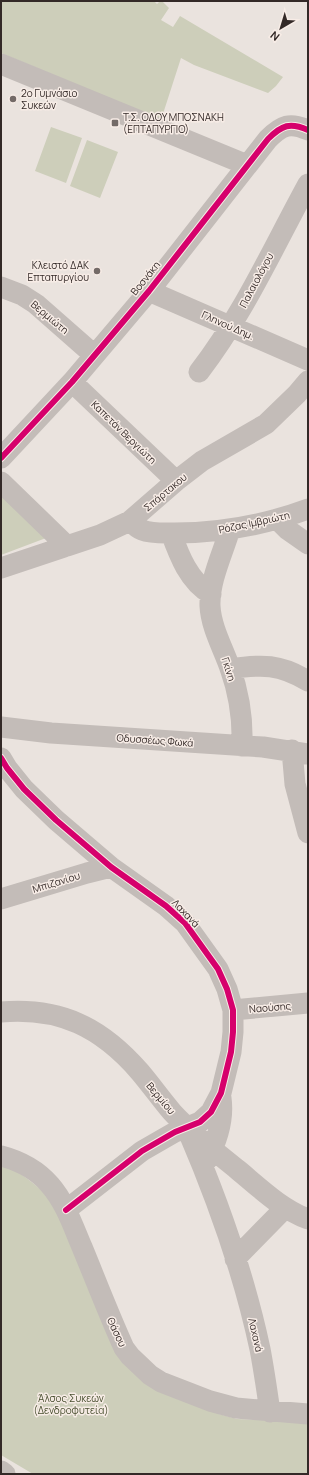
<svg xmlns="http://www.w3.org/2000/svg" width="309" height="1475" font-family="Manrope,sans-serif">
  <style>
    .green { fill: #cdceba }
    .lines { fill: none; stroke-linecap: round; stroke-linejoin: round }
    .minor { stroke: #c3bcb8; stroke-width: 21 }
    .cycleway-casing { stroke: #f7ece6; stroke-width: 8 }
    .cycleway { stroke: #d6006c; stroke-width: 6 }
    .poi-dot { fill: #736a67; stroke: #f7ece6; stroke-width: 1.5 }
    .labels { text-anchor: middle; dominant-baseline: central; stroke-width: 3; stroke-linejoin: round; paint-order: stroke }
    .poi-label { font-size: 10px; fill: #332927; stroke: #f7ece6; text-anchor: start }
    .street-label { font-size: 10px; fill: #332927; stroke: #f7ece6 }
    .park-label { font-size: 10px; fill: #474e2e; stroke: #f7ece6 }
  </style>
  <rect width="100%" height="100%" fill="#eae3de"/>
  <!-- green -->
  <path class="green" d="M1,1H154L157,4L160,1H162L169,8L161,20L173,27L180,16L283,77L276,86L268,93L194,65L181,58L161,120L1,53Z
    M51,127L82,138L66,183L35,171Z
    M87,140L118,152L100,198L70,186Z
    M1,494L46,538L1,555Z
    M1,1163C21,1172 36,1185 52,1200L111,1335L219,1414L237,1419L308,1422V1474H33L1,1455Z"/>
  <g class="lines">
    <!-- minor -->
    <path class="minor" d="M1,64L247,165
      M1,287L22,295L36,304L94,355
      M149,291L308,360
      M199,372C243,315 273,248 308,184
      M72,382L176,481
      M1,458L72,382L149,291L268,139C282,125 290,122 308,130
      M1,482L67,546
      M277,519L288,530L308,544
      M130,521C133,524 137,528 142,530C152,534 165,533 175,533C221,533 265,525 308,509
      M230,529C223,553 209,581 210,606C211,627 223,648 230,668C239,693 243,719 242,746
      M171,533C179,555 189,582 211,594
      M1,568L100,535L130,521L176,481L202,461L266,424L297,394L308,381
      M230,669C262,664 280,664 308,681
      M1,727L51,733L263,747L308,754
      M292,750L295,784L308,833
      M1,758L7,768L24,789L56,820L111,867L166,906L185,923L218,969L227,989L233,1010V1032L231,1052L221,1093L211,1112L200,1122L175,1132L142,1151L66,1210
      M1,899L87,873L111,867
      M233,1010L308,1003
      M1,1012C60,1007 101,1027 140,1072C151,1085 161,1099 172,1112C192,1134 216,1152 238,1170C260,1188 281,1209 308,1219
      M188,1131C218,1201 244,1274 260,1349C264,1370 267,1391 270,1412
      M1,1156C20,1161 37,1170 50,1185C65,1202 73,1226 82,1247C96,1281 109,1315 124,1348L130,1356L150,1375L161,1382L210,1401L236,1408L308,1414
      M207,1160C217,1141 224,1119 221,1098
      M235,1259L285,1208
      M1,1471L5,1474"/>
    <defs>
      <path id="cycleway" d="M1,458L72,382L149,291L268,139C282,125 290,122 308,130
        M1,758L7,768L24,789L56,820L111,867L166,906L185,923L218,969L227,989L233,1010V1032L231,1052L221,1093L211,1112L200,1122L175,1132L142,1151L66,1210"/>
    </defs>
    <!-- cycleway casing -->
    <use href="#cycleway" class="cycleway-casing"/>
    <!-- cycleway -->
    <use href="#cycleway" class="cycleway"/>
  </g>
  <!-- markers -->
  <g class="poi-dot">
    <circle cx="13" cy="99" r="4"/>
    <rect x="111" y="119" width="8" height="8" rx="2"/>
    <circle cx="97" cy="271" r="4"/>
  </g>
  <g class="labels">
    <!-- poi labels -->
    <g class="poi-label">
      <text x="21" y="93">2ο Γυμνάσιο<tspan x="21" dy="12">Συκεών</tspan></text>
      <text x="123" y="117">Τ.Σ. ΟΔΟΥ ΜΠΟΣΝΑΚΗ<tspan x="123" dy="12">(ΕΠΤΑΠΥΡΓΙΟ)</tspan></text>
      <text x="89" y="265" text-anchor="end">Κλειστό ΔΑΚ<tspan x="89" dy="12">Επταπυργίου</tspan></text>
    </g>
    <!-- street labels -->
    <g class="street-label">
      <text transform="translate(145 278) rotate(-51)">Βοσνάκη</text>
      <text transform="translate(256 280) rotate(-62)">Παλαιολόγου</text>
      <text transform="translate(50 317) rotate(40)">Βερμιώτη</text>
      <text transform="translate(228 325) rotate(24)">Γληνού Δημ.</text>
      <text transform="translate(124 432) rotate(44)">Καπετάν Βεργιώτη</text>
      <text transform="translate(165 492) rotate(-40)">Σπάρτακου</text>
      <text transform="translate(254 522) rotate(-12)">Ρόζας Ιμβριώτη</text>
      <text transform="translate(229 669) rotate(72)">Γκίνη</text>
      <text transform="translate(155 740) rotate(4)">Οδυσσέως Φωκά</text>
      <text transform="translate(56 882) rotate(-17)">Μπιζανίου</text>
      <text transform="translate(186 913) rotate(46)">Λαχανά</text>
      <text transform="translate(270 1007) rotate(-5)">Ναούσης</text>
      <text transform="translate(161 1098) rotate(50)">Βερμίου</text>
      <text transform="translate(117 1332) rotate(65)">Θάσου</text>
      <text transform="translate(256 1335) rotate(77)">Λαχανά</text>
    </g>
    <!-- park labels -->
    <g class="park-label">
      <text x="71" y="1398">Άλσος Συκεών<tspan x="71" dy="12">(Δενδροφυτεία)</tspan></text>
    </g>
  </g>
  <!-- border -->
  <rect width="309" height="1475" fill="none" stroke="#332927" stroke-width="4"/>
  <!-- north arrow -->
  <g transform="translate(281 28) rotate(218)" stroke="#f7ece6" stroke-width="3" paint-order="stroke">
  <path d="M0-3L7 15L0 10L-7 15Z" fill="#332927"/>
  <text y="-6" font-size="11" font-weight="bold" text-anchor="middle" fill="#332927">N</text>
  </g>
</svg>
